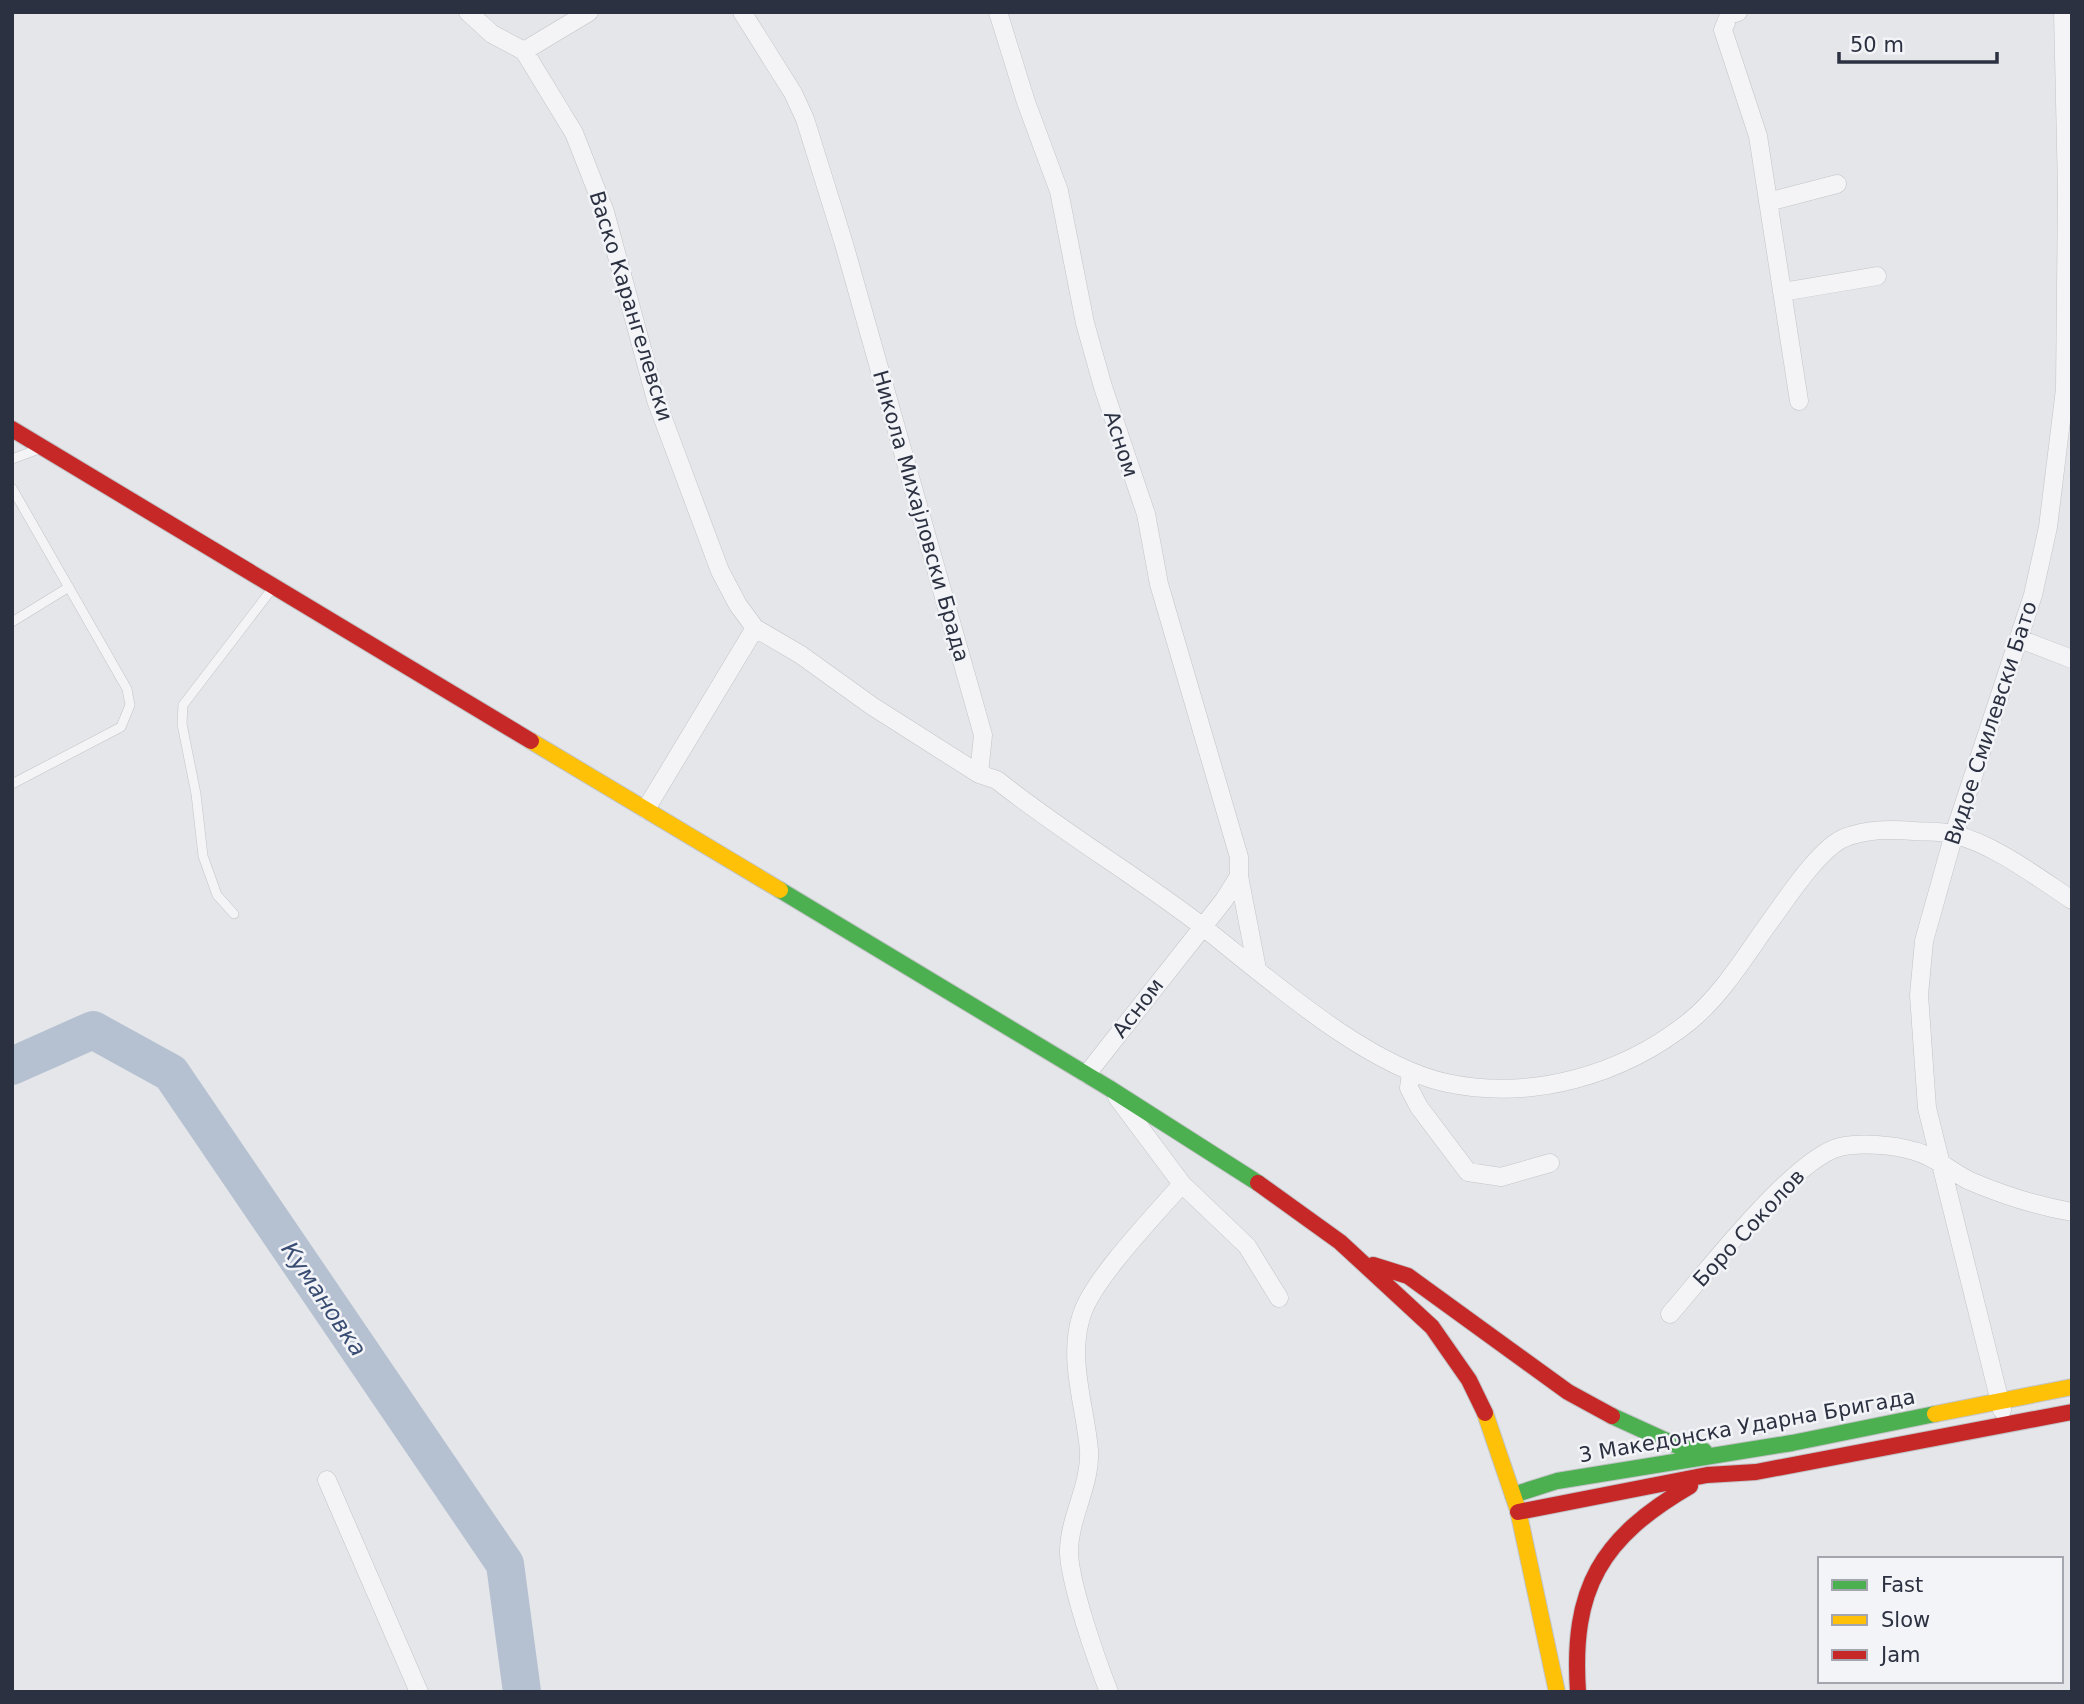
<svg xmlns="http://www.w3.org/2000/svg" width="2084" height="1704" font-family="'DejaVu Sans',sans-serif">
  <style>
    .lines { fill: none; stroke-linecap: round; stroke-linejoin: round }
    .river { stroke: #b5c0d1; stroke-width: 38 }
    .lane-casing { stroke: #c2c4c7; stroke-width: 10 }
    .street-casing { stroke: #c2c4c7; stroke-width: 19 }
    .fast-casing { stroke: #c2c4c7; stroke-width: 18 }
    .slow-casing { stroke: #c2c4c7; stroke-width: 18 }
    .jam-casing { stroke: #c2c4c7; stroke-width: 18 }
    .lane { stroke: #f4f4f6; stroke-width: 9 }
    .street { stroke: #f4f4f6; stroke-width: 18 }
    .fast { stroke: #4caf50; stroke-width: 16 }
    .slow { stroke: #ffc107; stroke-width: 16 }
    .jam { stroke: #c62828; stroke-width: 16 }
    .labels { text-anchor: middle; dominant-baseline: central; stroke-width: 5; stroke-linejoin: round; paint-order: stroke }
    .street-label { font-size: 21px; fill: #2c3141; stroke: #f3f4f8 }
    .water-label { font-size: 23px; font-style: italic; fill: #394c72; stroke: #f3f4f8 }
  </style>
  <rect width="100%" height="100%" fill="#e4e6e9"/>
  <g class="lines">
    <!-- river -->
    <path class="river" d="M12,1066L93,1030L171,1073L505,1564L522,1692"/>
    <defs>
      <path id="lane" d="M12,459L39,449
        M12,488L127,689L130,705L121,727L12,784
        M12,622L69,587
        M234,914L217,895L203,856L196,794L182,724L183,705L272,589"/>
      <path id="street" d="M468,12L492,34L524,51L589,12
        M742,12L793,93L805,119L844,244L983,735L979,774L997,780C1063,833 1136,875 1203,927C1268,978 1366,1066 1447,1083C1532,1101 1623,1075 1690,1021C1723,994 1747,953 1771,920C1788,897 1819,849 1844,838C1867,829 1890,829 1914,831C1927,832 1941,831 1953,834C1994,844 2037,877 2072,900
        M998,12L1026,102L1059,191L1085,323L1103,387L1146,514L1159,584L1239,857V876L1257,969
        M1738,12L1729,15L1723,30L1758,136L1799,401
        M524,51L574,133L605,212L656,400L720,571L738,605L755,628L801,655L872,706L979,774
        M1768,202L1837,184
        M1782,292L1877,276
        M2020,639L2072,659
        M646,809L755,628
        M1411,1072L1409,1088L1419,1107L1468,1172L1501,1177L1550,1163
        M1087,1074L1224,900L1239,876
        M1117,1097L1182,1184L1247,1246L1279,1298
        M1670,1314C1704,1275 1794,1158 1840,1147C1860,1142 1894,1145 1914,1151C1935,1156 1951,1172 1970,1181C2003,1195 2037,1206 2072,1212
        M2002,1410L1927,1108L1919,995L1924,941L1954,834L2033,595L2048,527L2065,389L2067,189L2063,12
        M327,1480L419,1692
        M1109,1692C1096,1659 1071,1587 1069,1554C1068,1519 1091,1486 1089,1450C1085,1405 1067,1358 1082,1314C1094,1278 1155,1215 1182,1184"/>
      <path id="fast" d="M780,890L1109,1088L1258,1183
        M1612,1416L1680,1447L1704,1451
        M1513,1495L1557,1481L1792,1443L1935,1414"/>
      <path id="slow" d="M531,741L780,890
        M1485,1413L1518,1510L1557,1692
        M1935,1414L2072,1387"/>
      <path id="jam" d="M12,429L531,741
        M1258,1183L1340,1242L1432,1327L1469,1380L1485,1413
        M1373,1265L1408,1276L1568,1392L1612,1416
        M1518,1512L1707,1475L1756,1472L2072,1412
        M1578,1692C1571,1588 1601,1538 1690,1486"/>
    </defs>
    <!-- lane casing -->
    <use href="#lane" class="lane-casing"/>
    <!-- street casing -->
    <use href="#street" class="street-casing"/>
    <!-- fast casing -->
    <use href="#fast" class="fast-casing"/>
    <!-- slow casing -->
    <use href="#slow" class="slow-casing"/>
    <!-- jam casing -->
    <use href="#jam" class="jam-casing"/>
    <!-- lane -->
    <use href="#lane" class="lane"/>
    <!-- street -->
    <use href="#street" class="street"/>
    <!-- fast -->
    <use href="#fast" class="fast"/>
    <!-- slow -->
    <use href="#slow" class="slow"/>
    <!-- jam -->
    <use href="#jam" class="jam"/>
  </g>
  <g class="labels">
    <!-- street labels -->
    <g class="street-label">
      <text transform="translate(631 306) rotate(73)">Васко Карангелевски</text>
      <text transform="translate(1121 444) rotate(72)">Асном</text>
      <text transform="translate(921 516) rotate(74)">Никола Михајловски Брада</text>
      <text transform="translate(1991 723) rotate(-72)">Видое Смилевски Бато</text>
      <text transform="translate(1138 1008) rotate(-52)">Асном</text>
      <text transform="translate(1749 1228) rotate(-47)">Боро Соколов</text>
      <text transform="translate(1747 1426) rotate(-10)">3 Македонска Ударна Бригада</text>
    </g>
    <!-- water labels -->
    <g class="water-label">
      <text transform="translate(324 1299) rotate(56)">Кумановка</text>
    </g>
  </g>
  <!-- border -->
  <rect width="2084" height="1704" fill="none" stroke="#2c3141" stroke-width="28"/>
  <!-- legend -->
  <rect x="1818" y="1557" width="245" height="126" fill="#f3f4f8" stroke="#a3a6af" stroke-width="2"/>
  <rect x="1832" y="1580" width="35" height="10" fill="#4caf50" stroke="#a3a6af" stroke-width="2"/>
  <text x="1881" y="1592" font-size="21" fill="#2c3141">Fast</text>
  <rect x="1832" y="1615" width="35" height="10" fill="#ffc107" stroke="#a3a6af" stroke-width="2"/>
  <text x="1881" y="1627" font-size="21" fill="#2c3141">Slow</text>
  <rect x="1832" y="1650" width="35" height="10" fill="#c62828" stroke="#a3a6af" stroke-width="2"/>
  <text x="1881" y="1662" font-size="21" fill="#2c3141">Jam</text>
  <!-- scale -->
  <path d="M1839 52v10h158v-10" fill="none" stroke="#2c3141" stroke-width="3.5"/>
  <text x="1850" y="52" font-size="21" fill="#2c3141" stroke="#f3f4f8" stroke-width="5" paint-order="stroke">50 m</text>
</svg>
